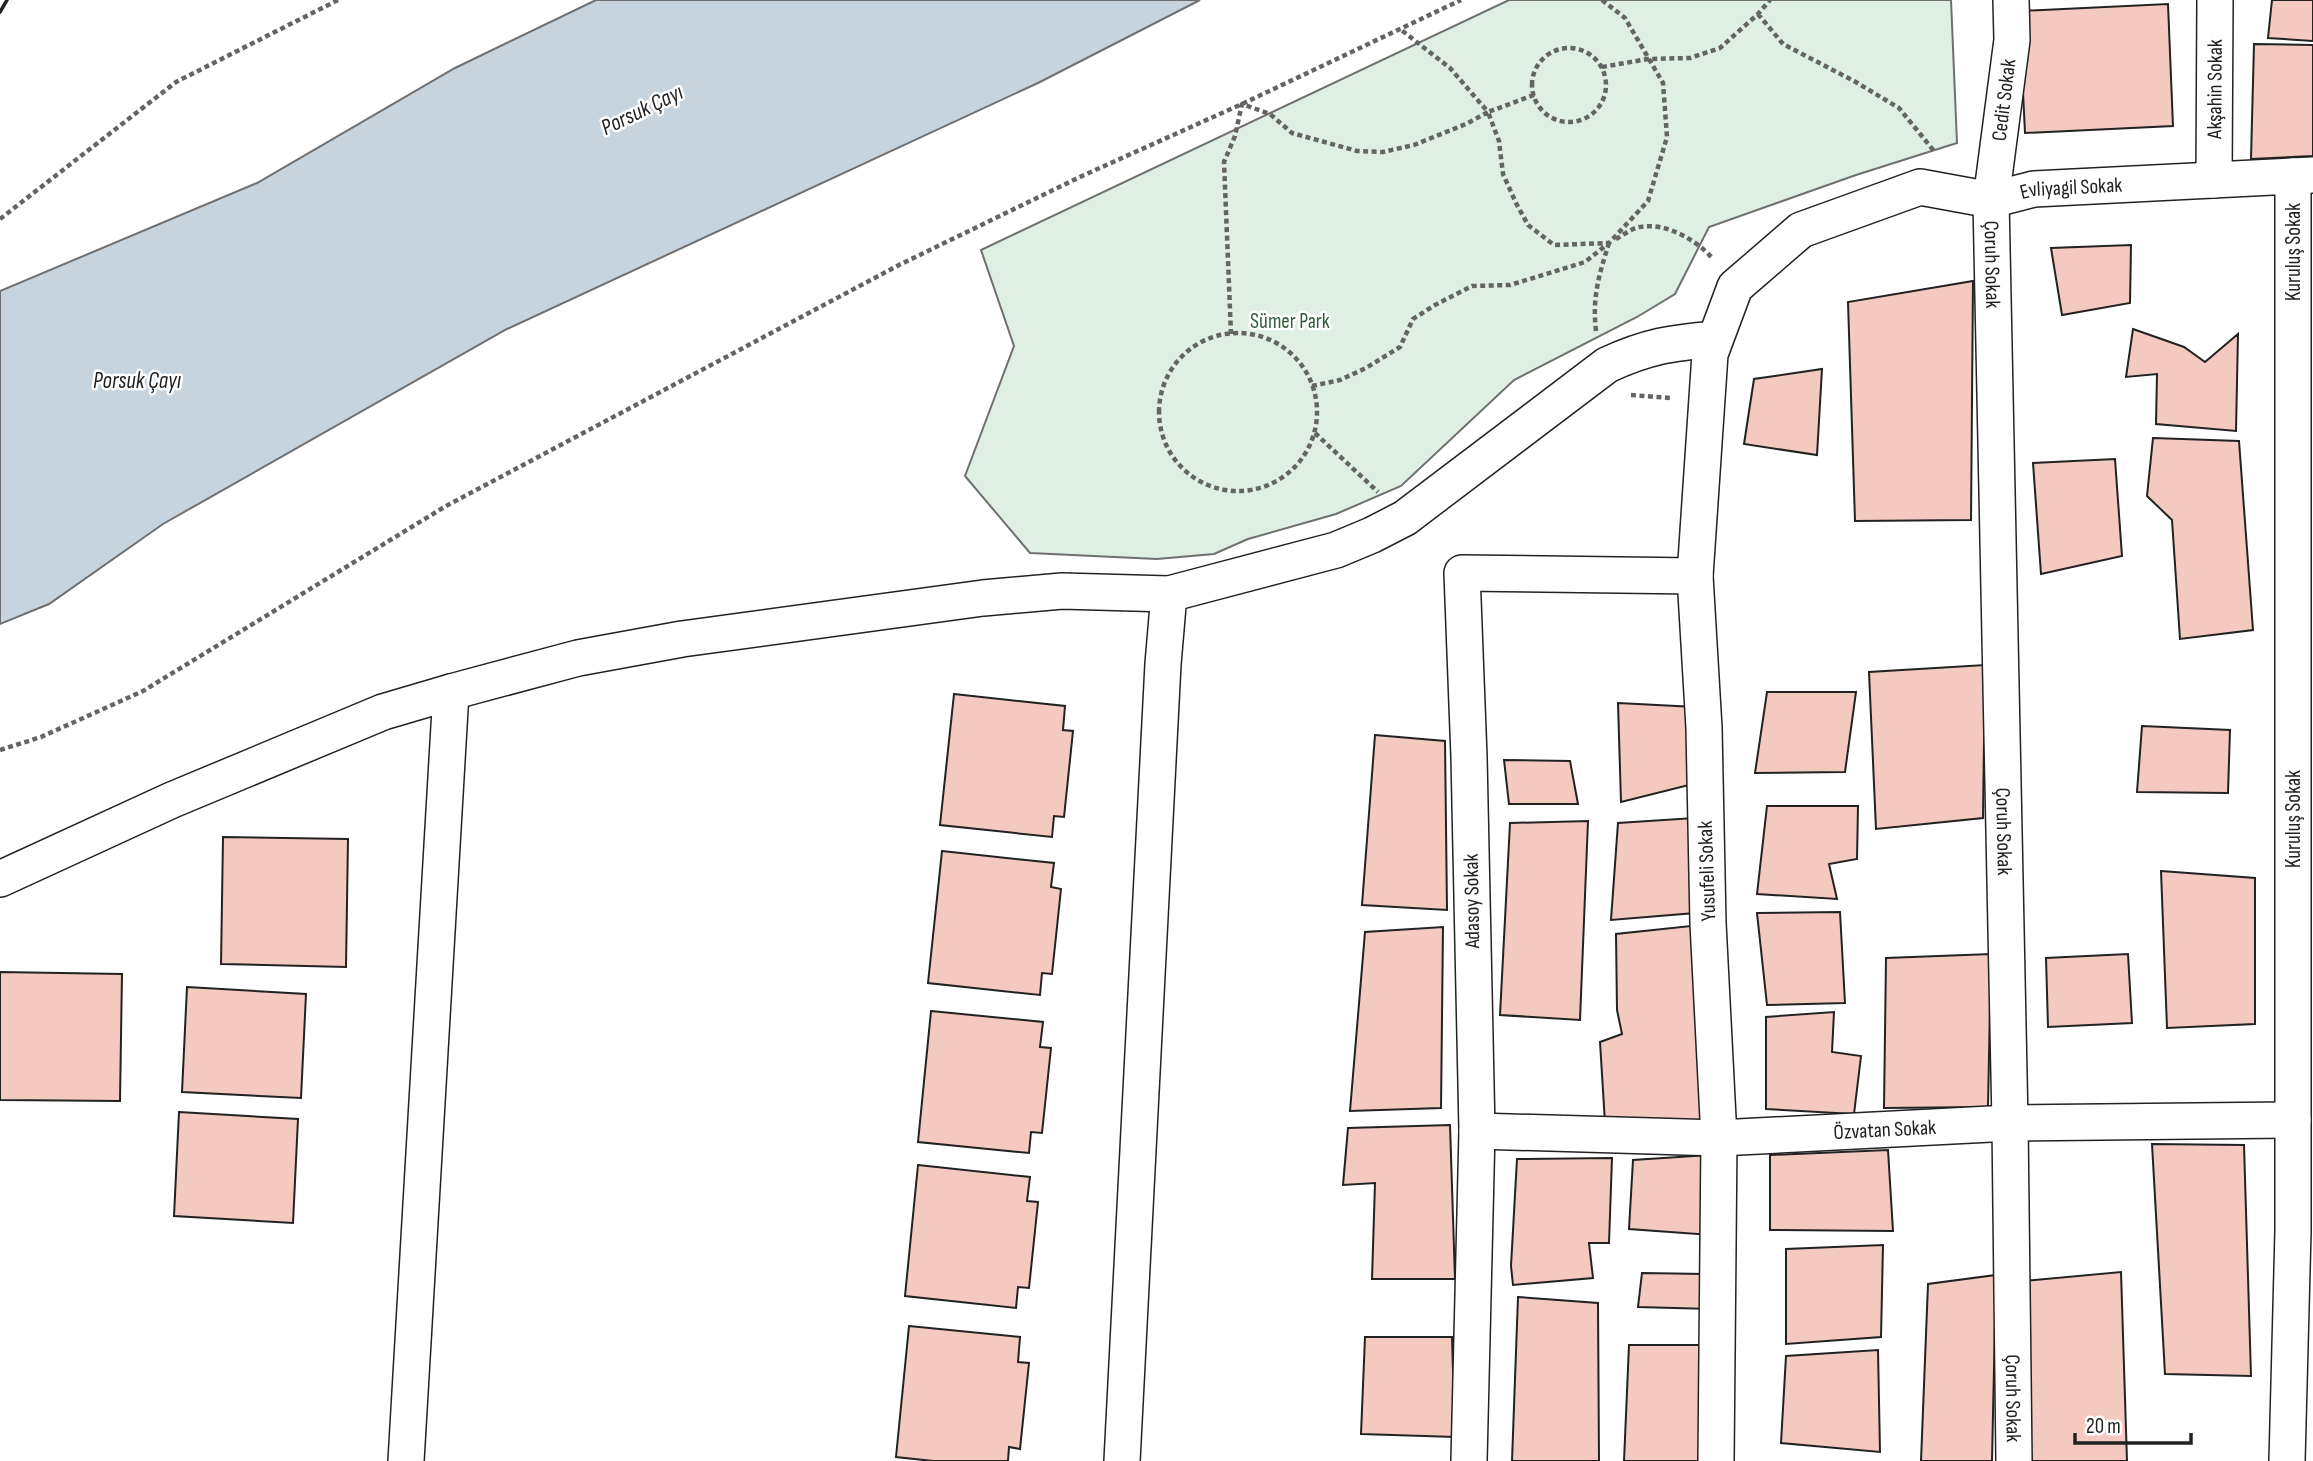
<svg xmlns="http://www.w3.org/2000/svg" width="2313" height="1461" font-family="'Sofia Sans Condensed',sans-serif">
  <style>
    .green { fill: #e0efe3; stroke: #6f6f6f; stroke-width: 2 }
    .water { fill: #c7d3dd; stroke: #6f6f6f; stroke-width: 2 }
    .building { fill: #f3c9c0; stroke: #222; stroke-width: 2 }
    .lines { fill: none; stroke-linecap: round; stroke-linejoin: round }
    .street-casing { stroke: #222; stroke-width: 38 }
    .path { stroke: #646464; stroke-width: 4.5; stroke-dasharray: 5 3.5; stroke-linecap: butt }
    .street { stroke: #fff; stroke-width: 35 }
    .wall { stroke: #222; stroke-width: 3.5 }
    .labels { text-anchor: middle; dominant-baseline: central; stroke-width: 5; stroke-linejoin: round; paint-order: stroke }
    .street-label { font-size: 21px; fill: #222; stroke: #fff }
    .park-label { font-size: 21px; fill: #2f5e38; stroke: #fff }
    .water-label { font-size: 23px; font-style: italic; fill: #222; stroke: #fff }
  </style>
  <rect width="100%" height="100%" fill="#fff"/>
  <!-- green -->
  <path class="green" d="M1509,0H1951L1957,143L1856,175L1709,227L1675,294L1637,317L1514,380L1401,486L1336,514L1248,539L1214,554L1157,559L1030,553L965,476L1014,346L981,250Z"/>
  <!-- water -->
  <path class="water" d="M596,0H1200L1038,83L507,329L163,524L49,604L0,624V291L257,183L455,68Z"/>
  <!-- building -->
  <path class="building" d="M2272,0H2313V41L2268,38Z
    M2168,4L2173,126L2025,133L2019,11Z
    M2254,44L2313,45V156L2251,159Z
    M2131,245L2130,303L2062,315L2051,248Z
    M1973,281L1971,520L1855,521L1848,302Z
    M2133,329L2184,347L2205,362L2238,334L2236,431L2156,424L2157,374L2126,377Z
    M1822,369L1817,455L1744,444L1754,379Z
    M2153,438L2239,441L2253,630L2180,639L2172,520L2147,496Z
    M2115,459L2122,556L2041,574L2033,463Z
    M1985,665L1983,818L1876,829L1869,672Z
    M1767,692H1856L1845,772L1755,773Z
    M954,694L1065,706L1063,730L1073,731L1064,817L1054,816L1052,837L940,825Z
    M1618,703L1695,707L1697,783L1621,802Z
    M2142,726L2230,730L2228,793L2137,792Z
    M1375,735L1445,741L1447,910L1362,905Z
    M1504,760L1570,761L1578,804H1509Z
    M1767,806H1858L1857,859L1829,864L1837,899L1757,894Z
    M1694,818L1695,913L1611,920L1618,823Z
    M1588,821L1580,1020L1500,1015L1510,823Z
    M223,837L348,839L346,967L221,964Z
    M942,851L1054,863L1051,887L1061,889L1052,974L1042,973L1040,995L928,983Z
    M2161,871L2255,878V1024L2167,1028Z
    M1840,912L1845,1003L1767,1005L1757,913Z
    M1700,925L1702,1121L1605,1123L1600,1042L1622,1034L1617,1010L1616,934Z
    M1443,927L1441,1108L1350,1111L1365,932Z
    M1991,954L1988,1107L1884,1108L1886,958Z
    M2128,954L2132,1023L2048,1027L2046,958Z
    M0,972L122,974L120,1101L0,1100Z
    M187,987L306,994L301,1098L182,1092Z
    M931,1011L1043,1022L1040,1047L1051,1048L1042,1133L1031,1132L1029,1153L918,1142Z
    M1834,1012L1832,1052L1861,1056L1854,1114L1766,1109V1017Z
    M179,1112L298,1119L293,1223L174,1216Z
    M1450,1125L1455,1279H1372L1375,1183L1343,1185L1348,1128Z
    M2152,1144L2244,1145L2251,1376L2165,1374Z
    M1888,1150L1893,1231L1770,1230V1155Z
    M1709,1155L1711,1235L1629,1229L1633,1160Z
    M1612,1158L1609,1243H1589L1593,1278L1513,1285L1511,1266L1517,1159Z
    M918,1165L1030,1177L1027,1201L1038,1202L1029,1288L1018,1287L1016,1308L905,1296Z
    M1883,1245L1881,1337L1786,1344V1249Z
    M2121,1272L2127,1461H2028L2024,1281Z
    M1642,1273L1705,1274L1711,1309L1638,1307Z
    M1996,1275L1992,1461H1921L1928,1284Z
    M1518,1297L1598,1303L1599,1461H1512Z
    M909,1326L1020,1337L1018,1362L1029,1363L1020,1449L1009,1447L1008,1461H933L896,1457Z
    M1365,1337H1452L1455,1437L1361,1434Z
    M1629,1345H1702L1706,1461H1624Z
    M1878,1350L1880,1452L1781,1443L1786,1356Z"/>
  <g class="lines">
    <defs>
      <g id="street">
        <path id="s1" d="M2011,0L2012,40L1991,200L2010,1123L2014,1461"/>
        <path id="s2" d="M2214,180L2215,0"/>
        <path d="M0,879L172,800L383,712L451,692L578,658L682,639L983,598L1062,591L1169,594L1336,550L1372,535L1405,518L1607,365C1648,346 1671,343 1715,339"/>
        <path id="s3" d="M1477,1131L1719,1138L2010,1123L2293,1120"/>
        <path d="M406,1461L451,692"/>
        <path d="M1122,1461L1163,664L1169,594"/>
        <path d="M1469,1461L1477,1131L1469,757L1462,573L1695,576"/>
        <path id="s4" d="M1716,1461L1719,1138L1708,923L1704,728L1695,576L1710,354L1735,287L1801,230L1920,187L1991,200L2034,189L2313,175"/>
        <path d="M2287,1461L2293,1231V176"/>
      </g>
    </defs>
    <!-- street casing -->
    <use href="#street" class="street-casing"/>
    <!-- path -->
    <path class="path" d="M1758,14L1783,44L1854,81L1899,108L1934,151
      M1532 85a37 37 0 1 1 74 0a37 37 0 1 1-74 0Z
      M1602,67L1648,59L1690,58L1720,48L1758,14L1770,0
      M1534,95L1488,112L1499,141L1503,174L1516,203L1528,225L1554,245L1608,243
      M0,219L176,82L338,0
      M1616,239C1622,236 1629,230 1636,228C1662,220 1696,239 1713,259
      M1596,331C1592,297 1599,275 1609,243
      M1159 412a79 79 0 1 1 158 0a79 79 0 1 1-158 0Z
      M1231,334L1224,162L1235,136L1242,104L1270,114L1292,133L1357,151L1383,152L1414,145L1466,124L1488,112L1450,68L1400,29
      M1312,386L1340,380L1366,368L1400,347L1413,319L1435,305L1472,286L1510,285L1585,262L1609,243L1648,201L1667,137L1663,83L1625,18L1602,0
      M1631,395L1671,398
      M1315,433L1378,492
      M0,750L41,737L143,691L446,506L899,265L1082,176L1242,104L1461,0"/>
    <!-- street -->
    <use href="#street" class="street"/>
    <!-- wall -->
    <path class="wall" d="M0,12L7,0"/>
  </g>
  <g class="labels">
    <!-- street labels -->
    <g class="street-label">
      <text stroke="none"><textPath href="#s2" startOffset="91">Akşahin Sokak</textPath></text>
      <text transform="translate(2004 100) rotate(-83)">Cedit Sokak</text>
      <text stroke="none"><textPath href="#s4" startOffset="1547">Evliyagil Sokak</textPath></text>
      <text transform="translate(2293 252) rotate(-90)">Kuruluş Sokak</text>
      <text stroke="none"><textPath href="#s1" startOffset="266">Çoruh Sokak</textPath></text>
      <text transform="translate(2293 819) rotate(-90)">Kuruluş Sokak</text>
      <text stroke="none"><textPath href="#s1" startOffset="833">Çoruh Sokak</textPath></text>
      <text transform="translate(1707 871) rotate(-92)">Yusufeli Sokak</text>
      <text transform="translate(1472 901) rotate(-91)">Adasoy Sokak</text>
      <text stroke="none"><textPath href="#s3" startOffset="408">Özvatan Sokak</textPath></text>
      <text stroke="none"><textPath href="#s1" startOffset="1400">Çoruh Sokak</textPath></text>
    </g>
    <!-- park labels -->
    <g class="park-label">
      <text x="1290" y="321">Sümer Park</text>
    </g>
    <!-- water labels -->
    <g class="water-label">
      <text transform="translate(642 110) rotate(-26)">Porsuk Çayı</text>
      <text x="137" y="381">Porsuk Çayı</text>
    </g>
  </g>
  <!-- scale -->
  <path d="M2075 1433v10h116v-10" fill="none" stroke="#222222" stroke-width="3.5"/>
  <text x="2086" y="1433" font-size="21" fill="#222222" stroke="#ffffff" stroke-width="5" paint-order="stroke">20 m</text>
</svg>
